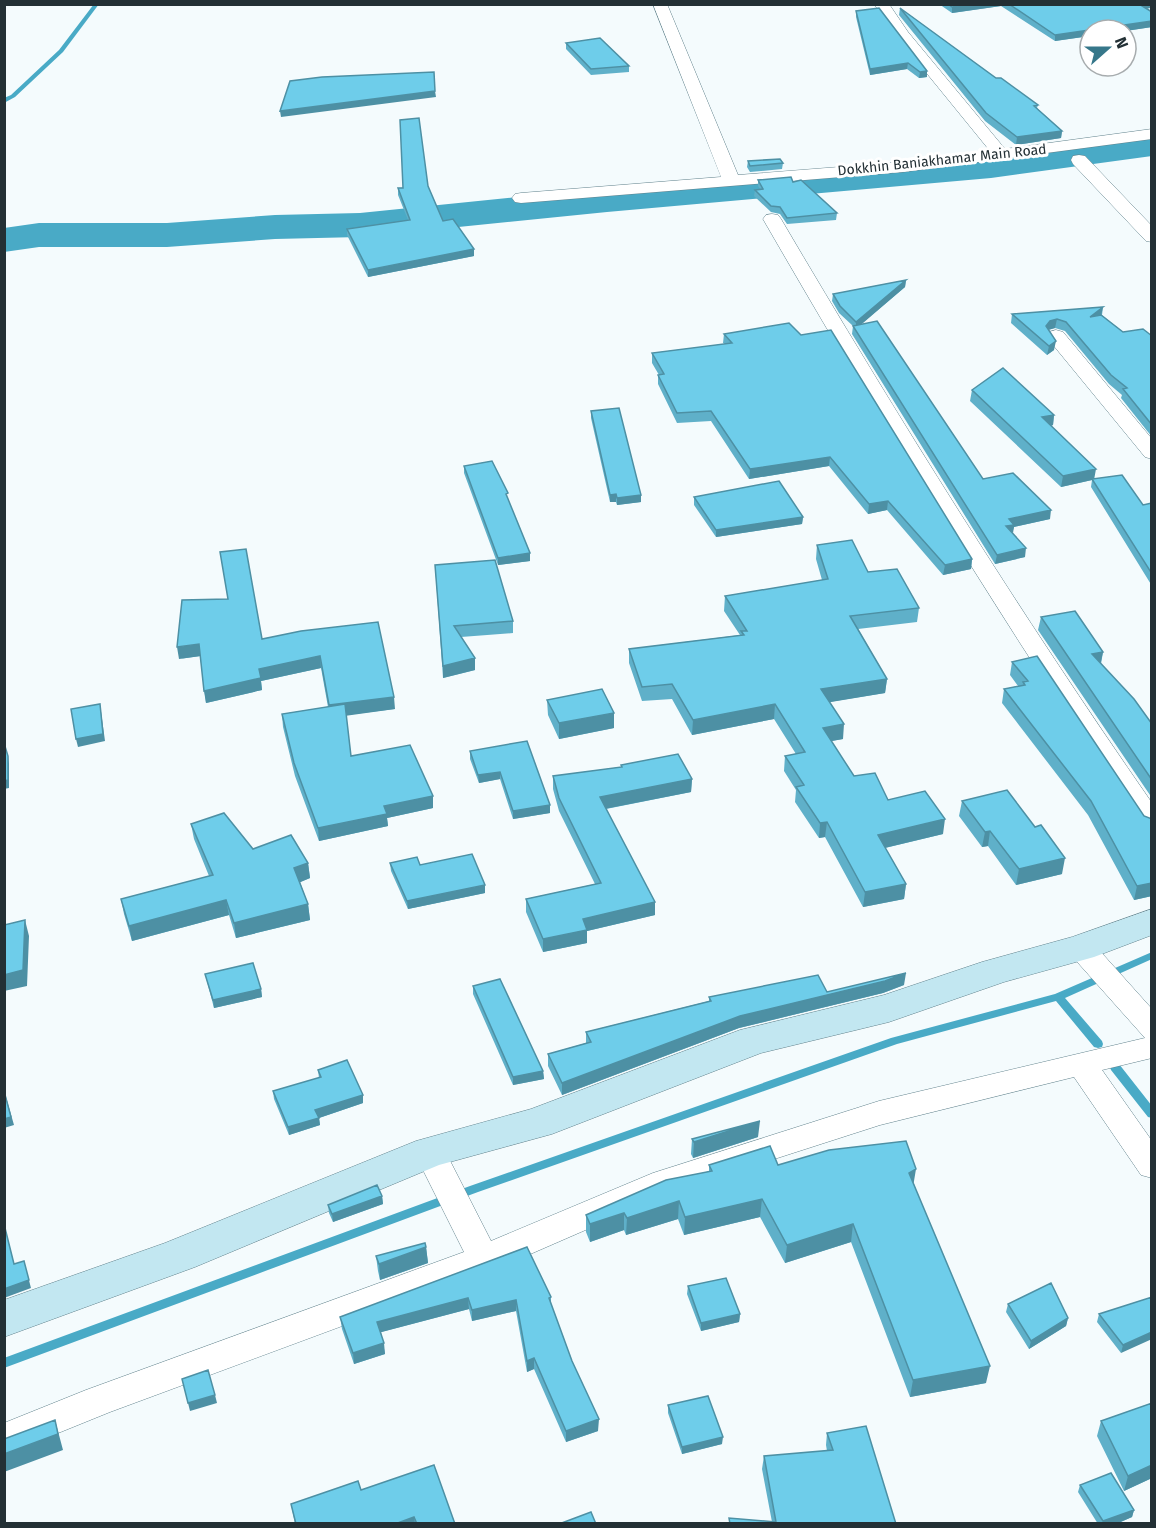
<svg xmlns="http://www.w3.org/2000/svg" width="1156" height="1528" font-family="'Fira Sans',sans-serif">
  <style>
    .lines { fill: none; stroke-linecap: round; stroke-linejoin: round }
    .stream { fill: #49aac6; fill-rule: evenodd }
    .river { fill: #49aac6; fill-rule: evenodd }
    .street-casing { stroke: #62838d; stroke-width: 1 }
    .secondary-casing { stroke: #62838d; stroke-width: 1 }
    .street { fill: #fff; fill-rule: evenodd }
    .secondary { fill: #c2e7f1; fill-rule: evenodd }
    .wall { fill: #5fb0c9 }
    .shaded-wall { fill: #4d90a4 }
    .building { fill: #6ecdea; stroke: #4d90a4; stroke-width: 1.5 }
    .labels { text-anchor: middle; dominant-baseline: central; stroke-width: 6; stroke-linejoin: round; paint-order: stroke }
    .far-street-label { font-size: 14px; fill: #233035; stroke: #fff }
  </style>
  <rect width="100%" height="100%" fill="#f4fbfd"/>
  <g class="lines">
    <!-- stream -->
    <path class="stream" d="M94,4H99L63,52L15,97L4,103V98L11,95L59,50Z
      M1152,952V959L1065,998L1102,1041L1103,1044L1102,1047L1098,1048L1094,1047L1056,1001L897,1044L478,1192L4,1368V1358L470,1186L891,1038L1055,994Z
      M1115,1063L1119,1064L1152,1106V1118L1148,1117L1111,1070L1110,1067L1111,1064Z"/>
    <!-- river -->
    <path class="river" d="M1152,134V156L991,178L607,212L360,237L275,239L167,247H39L4,252V228L39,223H167L275,215L360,213L607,188L991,156Z"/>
    <defs>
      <path id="street" d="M653,4H667L738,175L903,162L990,151L898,38L874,4H889L908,32L1005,149L1152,129V139L903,172L521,203L515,202L512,198L515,194L521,193L721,177Z
        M1079,155L1085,156L1152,226V242L1146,241L1073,164L1071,160L1073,156Z
        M772,214L778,215L781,219C898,418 1020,613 1152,803V832L1143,829C1008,631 883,427 763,219L766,215Z
        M1056,330L1063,332L1152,439V459L1145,457L1049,340L1046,336L1049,332Z
        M1081,938L1091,941L1152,1009V1058L1102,1070L1152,1141V1178L1141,1175L1074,1077L880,1125L675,1191L496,1269L110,1412L4,1455V1423L86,1390L464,1252L414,1152L419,1143L430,1140L441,1143L491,1241L653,1173L879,1101L1145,1038L1071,955L1067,948L1071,941Z"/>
      <path id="secondary" d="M1152,909V935L1094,957L1004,982L889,1022L761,1053L552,1134L439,1165L195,1267L4,1337V1300L165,1243L416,1141L531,1109L740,1030L884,995L982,962L1072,937Z"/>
    </defs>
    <!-- street casing -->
    <use href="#street" class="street-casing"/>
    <!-- secondary casing -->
    <use href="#secondary" class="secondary-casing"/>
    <!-- street -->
    <use href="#street" class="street"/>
    <!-- secondary -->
    <use href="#secondary" class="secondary"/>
  </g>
  <!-- wall -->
  <path class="wall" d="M939,4H1150V8L1146,9L1152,12V27L1055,41L1001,6L952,13Z
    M900,8L996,78L1038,105L1037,108L1062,131L1061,138L1016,145L985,121L899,15Z
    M856,11L927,71V77L919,78L907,69L870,75L856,17Z
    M566,43L629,66V72L591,75L566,49Z
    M748,161L783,163L782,169L750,172L747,167Z
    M758,180L793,182L837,213L836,220L787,224L780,214L771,212L754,196L755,190L760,189L758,186Z
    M428,186L443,221L474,256L368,277L347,235V229L408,220L398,195V188Z
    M906,280L905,287L860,325L983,479L1050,519L1014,527L1012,533L1025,557L995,564L852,334L853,326L839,313L832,301L833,294Z
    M1103,307L1102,315L1123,332L1152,336V437L1121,398L1122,395L1109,384L1065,331L1055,328L1048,330L1054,350L1047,355L1011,323L1012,314Z
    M724,334L972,559L971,569L943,575L887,510L868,514L829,466L749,479L711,421L677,423L658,384V375H659L652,363V353L725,344L723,343Z
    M972,390L1054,415L1053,425L1051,426L1094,479L1143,505L1152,503V586L1091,487L1092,480L1061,487L970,401Z
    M591,411L641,495V502L617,505L616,502H610L591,418Z
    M464,466L508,500L530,553V561L498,565L464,473Z
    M694,497L803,517L802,524L716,537L694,505Z
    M817,545L868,572L919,608L917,622L858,629L887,679L885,693L829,702L843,739L831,741L854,776L888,800L943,834L885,848L906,884L904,899L863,907L825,837L819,838L795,802L796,790L784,771L785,756L796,754L774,719L692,735L672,699L642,701L629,663V649L740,635L724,611L725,596L822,580L816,559Z
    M435,565L513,621V633L461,637L475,658V670L443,678Z
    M1041,617L1103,652L1101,664L1152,724V798L1038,630Z
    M301,631L395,709L346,715L351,756L433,796V808L387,818L388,826L319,841L295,776L283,727L282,714L328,707L321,668L261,681L262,690L206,703L200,656L179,659L262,639Z
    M1012,662L1144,816L1152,819V896L1134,900L1088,815L1002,703L1004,689L1018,686L1010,675Z
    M547,700L614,713V728L559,739L548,715Z
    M470,751L550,805V813L513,819L500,779L479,783L470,759Z
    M621,765L692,779L691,792L606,809L655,902V915L587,931V943L543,952L526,912V899L595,884L559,811L553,789V776L621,767Z
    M962,801L1062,874L1016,885L988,846L982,847L959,816Z
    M191,824L253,849L308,863L310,878L300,882L308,904L310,920L236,938L229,915L132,941L124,914L121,899L209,876L194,839Z
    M390,863L420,865L485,893L408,909L391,871Z
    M205,974L261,989L262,997L214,1008Z
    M904,985L883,993L739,1028L562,1095L548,1066V1054L586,1043V1032L709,1001V997L827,992Z
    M473,986L543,1071L544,1079L513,1085L473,994Z
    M318,1070L363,1095V1103L319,1118L320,1125L289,1135L274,1099L273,1091L319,1078Z
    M758,1137L693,1158L691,1154L692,1139Z
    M709,1165H778L914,1184L986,1383L910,1397L851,1242L785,1263L760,1217L684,1235L678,1219L626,1235L624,1230L590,1242L586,1232V1215L709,1171Z
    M382,1196L383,1204L333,1222L329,1213L328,1205Z
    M426,1247L428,1263L380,1280L378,1271L376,1256Z
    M527,1247L551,1297V1304L598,1431L566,1442L534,1369L527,1372L516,1311L472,1321L469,1309L381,1332L385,1354L354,1364L342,1329L340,1317Z
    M688,1286L740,1314L739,1322L701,1331L687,1294Z
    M1152,1297L1121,1353L1097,1322L1099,1314Z
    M1008,1304L1068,1318L1066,1326L1029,1349L1006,1312Z
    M1152,1403V1478L1124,1491L1097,1436L1101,1421Z
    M668,1405L722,1444L682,1454L668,1413Z
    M827,1433L896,1524H729V1518L772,1522L762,1469L764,1456L827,1451L826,1445Z
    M1080,1485L1134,1510L1132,1517L1116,1524H1098L1078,1492Z
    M361,1490L455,1524H295L291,1504Z"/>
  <!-- shaded-wall -->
  <path class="shaded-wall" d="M972,4H1002L1001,6L952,13V7Z
    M1138,4H1150V8L1137,10Z
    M1152,21V27L1126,31L1092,30Z
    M1090,30V36L1055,41V35Z
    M908,63L907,69L870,75V69Z
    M927,71V77L919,78L920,72Z
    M435,91L436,97L281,117L280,111Z
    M1062,131L1061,138L1016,145L1017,137Z
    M474,249V256L368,277V270Z
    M906,280L905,287L856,329V322Z
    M1103,307L1101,316L1090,317Z
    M1057,319L1055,328L1048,330L1046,326L1050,321Z
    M1056,341L1054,350L1047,355L1049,346Z
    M1054,415L1053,425L1040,428L1042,417Z
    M830,457L829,466L749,479L750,469Z
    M1096,469L1094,480L1092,479V480L1061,487L1063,476Z
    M616,494V502H610V495Z
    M641,495V502L617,505V498Z
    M888,501L887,510L868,514L869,504Z
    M1051,510L1050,519L1014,527L1013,533L1006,526L1009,519Z
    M803,517L802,524L716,537V530Z
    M1026,548L1025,557L995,564L997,555Z
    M530,553V561L498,565V558Z
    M972,559L971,569L943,575L945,565Z
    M199,644L201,656L179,659L177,647Z
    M1103,652L1100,666L1092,654Z
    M320,656L321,668L261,681L262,690L206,703L204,691L259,669Z
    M475,658V670L443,678V666Z
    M887,679L885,693L819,704L821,689Z
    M394,697L395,709L330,718L329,705Z
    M100,704L105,741L78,747L76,739Z
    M775,704L774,719L692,735L693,720Z
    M614,713V728L559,739V723Z
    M844,724L843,739L821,743L823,728Z
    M8,756L9,764V788L4,789V781Z
    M500,772V779L479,783L478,775Z
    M692,779L691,792L599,810L600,797Z
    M433,796V808L387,818L388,826L319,841L318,828L384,806Z
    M550,805V813L513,819V811Z
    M945,819L943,834L876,850L878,835Z
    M827,822L825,837L819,838L820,823Z
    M990,831L988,846L982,847L985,832Z
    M1065,858L1062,874L1016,885L1019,869Z
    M308,863L310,878L296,884L294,868Z
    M1152,883V896L1134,900L1137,886Z
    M906,884L904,899L863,907L865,892Z
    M485,885V893L408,909L407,901Z
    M226,900L229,915L132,941L129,926Z
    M655,902V915L587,931V943L543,952V939L583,919Z
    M308,904L310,920L236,938L234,923Z
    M25,920L29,936L27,986L4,991V975Z
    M906,973L904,985L883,993L739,1028L562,1095V1083L740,1016Z
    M261,989L262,997L214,1008L213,1000Z
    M543,1071L544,1079L513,1085V1077Z
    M4,1090L14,1125L4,1128Z
    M363,1095V1103L319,1118L320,1125L289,1135L288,1127L315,1110Z
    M760,1121L758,1137L693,1158L694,1142Z
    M916,1169L913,1187L909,1173Z
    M382,1196L383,1204L333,1222L332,1214Z
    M762,1199L760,1217L684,1235L685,1217Z
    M679,1201L678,1219L626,1235L627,1218Z
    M624,1213V1230L590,1242V1224Z
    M853,1224L851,1242L785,1263L787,1245Z
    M426,1247L428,1263L380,1280L379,1264Z
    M24,1261L31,1288L4,1298V1289Z
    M468,1298L469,1309L378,1333L377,1322Z
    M516,1300V1311L472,1321V1310Z
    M740,1314L739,1322L701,1331V1323Z
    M1068,1318L1066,1326L1029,1349L1031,1341Z
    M1152,1332V1339L1121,1353L1123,1345Z
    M384,1343L385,1354L354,1364L353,1353Z
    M534,1358V1369L527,1372V1361Z
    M990,1366L986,1383L910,1397L913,1380Z
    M215,1395L217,1403L190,1411L188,1403Z
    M599,1419L598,1431L566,1442V1431Z
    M55,1420L63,1450L4,1472V1454Z
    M723,1437L722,1444L682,1454V1447Z
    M1152,1465V1478L1124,1491L1128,1476Z
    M1134,1510L1132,1517L1116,1524H1103V1521Z
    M414,1517L415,1524H395Z"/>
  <!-- building -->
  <path class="building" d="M948,4H972L952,7Z
    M1009,4H1139L1152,12V21L1055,35Z
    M879,8L927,71L920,72L908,63L870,69L856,11Z
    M900,8L996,78H1001L1038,105L1034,106L1062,131L1017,137L986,113Z
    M600,38L629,66L591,69L566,43Z
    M434,72L435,91L280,111L290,81L322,77Z
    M419,118L428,186L443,221L453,219L474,249L368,270L347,229L410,220L398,188H403L400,120Z
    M780,159L783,163L750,166L748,161Z
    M791,177L793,182L801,180L837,213L787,218L780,207L771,206L755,190L763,189L758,180Z
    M906,280L856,322L840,306L833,294Z
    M1103,307L1090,317L1101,315L1123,332L1143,329L1152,336V425L1123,389L1127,388L1111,375L1066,322L1057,319L1050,321L1046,326L1056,341L1049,346L1012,314Z
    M877,321L983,479L1013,473L1051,510L1009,519L1014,525L1006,526L1026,548L997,555L853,326Z
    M789,323L801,335L831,330L972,559L945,565L888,501L869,504L830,457L750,469L711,411L677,413L658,375L664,374L652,353L732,343L724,334Z
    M1003,368L1054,415L1042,417L1096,469L1063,476L972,390Z
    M619,408L641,495L617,498L616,494L610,495L591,411Z
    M492,461L508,493L506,494L530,553L498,558L464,466Z
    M1122,475L1143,505L1152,503V574L1092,479Z
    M779,481L803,517L716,530L694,497Z
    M852,540L868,572L897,569L919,608L850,616L887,679L821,689L844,724L823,728L854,776L875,773L888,800L925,791L945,819L878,835L906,884L865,892L827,822L820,823L796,787L804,785L785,756L805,752L775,704L693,720L672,684L642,687L629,649L744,635L741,631H747L725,596L828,579L817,545Z
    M246,549L262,639L301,631L378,622L394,697L329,705L320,656L259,669L261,678L204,691L199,644L177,647L182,600L228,599L220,552Z
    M495,560L513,621L454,626L475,658L443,666L435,565Z
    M1075,611L1103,652L1092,654L1134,699L1152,724V780L1041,617Z
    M1037,656L1144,816L1152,819V883L1137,886L1091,801L1004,689L1025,685L1023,682L1028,681L1012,662Z
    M602,689L614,713L559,723L547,700Z
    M100,704L103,734L76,739L71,709Z
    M345,704L351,756L410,745L433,796L384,806L387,814L318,828L294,763L282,714Z
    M527,741L550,805L513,811L500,772L478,775L470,751Z
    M4,743L8,756V780L4,781Z
    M678,754L692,779L600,797L655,902L583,919L587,930L543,939L526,899L601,883L559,798L553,776L622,767L621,765Z
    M1007,790L1035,827L1041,825L1065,858L1019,869L990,831L985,832L962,801Z
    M224,813L253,849L291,835L308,863L294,868L308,904L234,923L226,900L129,926L121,899L213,875L191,824Z
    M472,854L485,885L407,901L390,863L417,857L420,865Z
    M25,920L23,970L4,975V925Z
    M253,963L261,989L213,1000L205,974Z
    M906,973L885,981L740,1016L562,1083L548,1054L591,1042L586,1032L711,1001L709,997L818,975L827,992Z
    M500,979L543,1071L513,1077L473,986Z
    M347,1060L363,1095L315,1110L319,1118L288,1127L273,1091L321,1077L318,1070Z
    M4,1091L11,1117L4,1119Z
    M760,1121L694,1142L692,1139Z
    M906,1141L916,1169L909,1173L990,1366L913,1380L853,1224L787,1245L762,1199L685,1217L679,1201L627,1218L624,1213L590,1224L586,1215L666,1180L712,1171L709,1165L770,1146L778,1165L829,1150Z
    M377,1185L382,1196L332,1214L328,1205Z
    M4,1224L14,1264L24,1261L29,1280L4,1289Z
    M425,1243L426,1247L379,1264L376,1256Z
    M527,1247L551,1297L549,1298L572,1361L599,1419L566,1431L534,1358L527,1361L516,1300L472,1310L468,1298L377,1322L384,1343L353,1353L340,1317Z
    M726,1278L740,1314L701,1323L688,1286Z
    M1051,1283L1068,1318L1031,1341L1008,1304Z
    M1152,1297V1332L1123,1345L1099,1314Z
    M208,1370L215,1395L188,1403L182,1379Z
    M708,1396L723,1437L682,1447L668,1405Z
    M1152,1403V1465L1128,1476L1101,1421Z
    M55,1420L58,1434L4,1454V1439Z
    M866,1426L896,1524H730L729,1518L776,1522L764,1456L833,1450L827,1433Z
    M434,1465L455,1524H417L414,1517L395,1524H296L291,1504L358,1481L361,1490Z
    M1111,1473L1134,1510L1103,1521L1080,1485Z
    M591,1512L596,1524H559Z"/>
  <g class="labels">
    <!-- far-street labels -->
    <g class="far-street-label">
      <text transform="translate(942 160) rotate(-6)">Dokkhin Baniakhamar Main Road</text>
    </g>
  </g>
  <!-- border -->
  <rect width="1156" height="1528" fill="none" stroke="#233035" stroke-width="12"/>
  <!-- north arrow -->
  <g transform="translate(1108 48) rotate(69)"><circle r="28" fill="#ffffff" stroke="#a7acae" stroke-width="1.5"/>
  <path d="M0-4.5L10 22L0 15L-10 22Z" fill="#36778a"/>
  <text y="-9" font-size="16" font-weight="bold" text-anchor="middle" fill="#233035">N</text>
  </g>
</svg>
